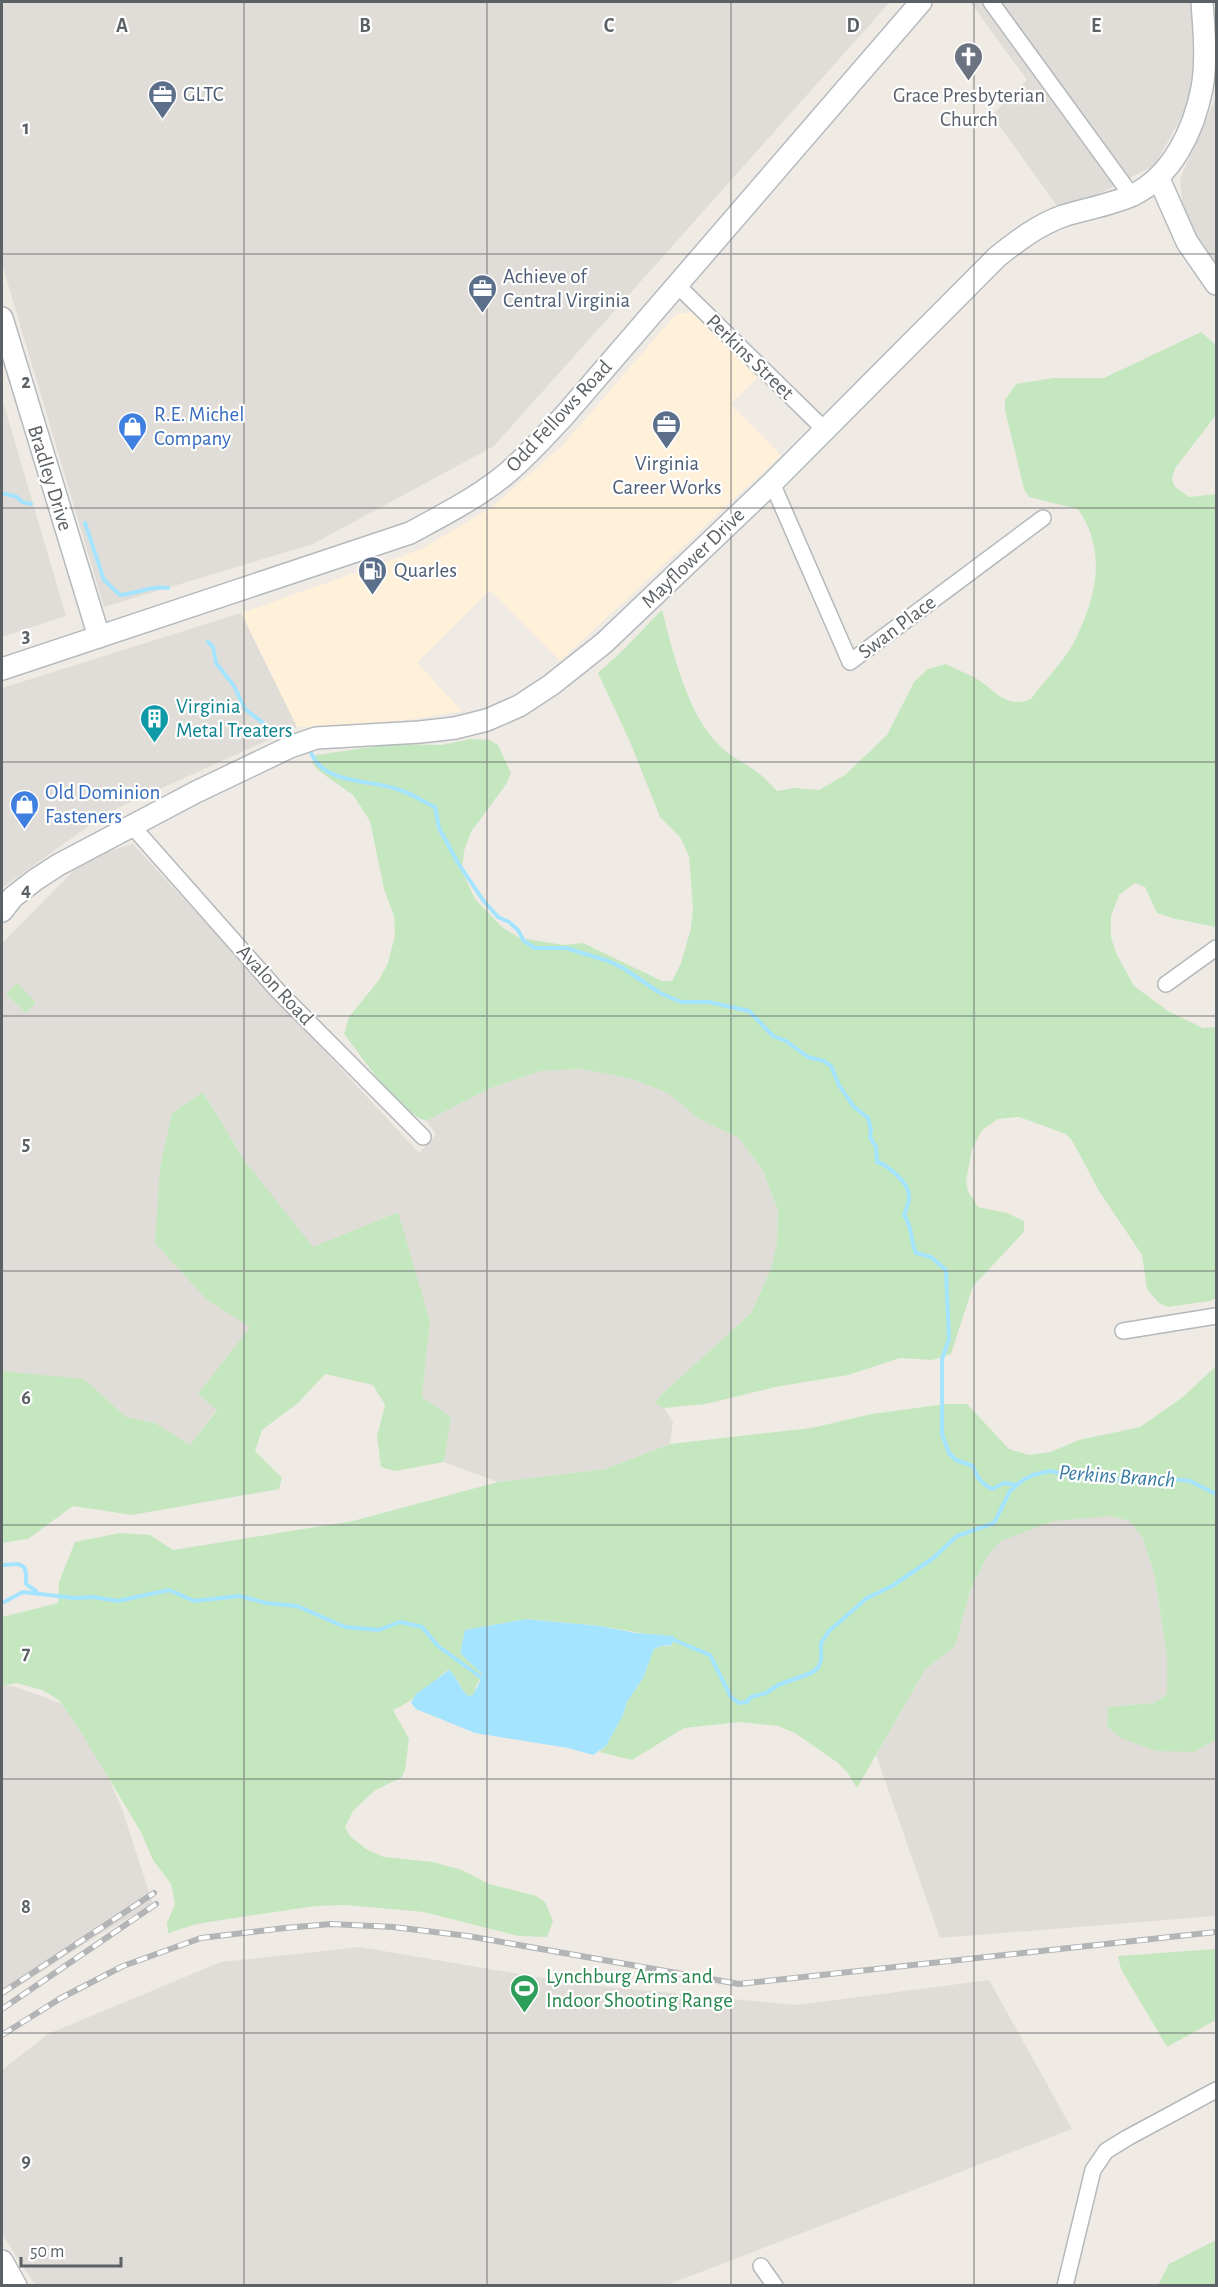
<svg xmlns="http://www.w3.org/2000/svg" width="1218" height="2287" font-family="'Alegreya Sans',sans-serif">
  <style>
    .commercial { fill: #fff0d9 }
    .industrial { fill: #e0ddd8 }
    .green { fill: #c5e7c0 }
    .water { fill: #a4e4ff }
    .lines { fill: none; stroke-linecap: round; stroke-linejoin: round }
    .stream { stroke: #a4e4ff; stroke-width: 4 }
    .street-casing { stroke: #b4b8bb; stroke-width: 18 }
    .secondary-casing { stroke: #b5babe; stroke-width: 24 }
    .street { stroke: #fff; stroke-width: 15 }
    .secondary { stroke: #fff; stroke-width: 21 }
    .rail-casing { stroke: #b3b4b5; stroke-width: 6 }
    .rail { stroke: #fff; stroke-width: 4; stroke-dasharray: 11; stroke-linecap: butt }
    .grid { fill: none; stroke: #5c6165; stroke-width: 1.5; stroke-opacity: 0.55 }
    .labels { text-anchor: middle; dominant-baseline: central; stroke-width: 4.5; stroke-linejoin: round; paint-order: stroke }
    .service-label { font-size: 21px; fill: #4e5e75; stroke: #fff; text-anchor: start }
    .worship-label { font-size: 21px; fill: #5b616d; stroke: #fff }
    .street-label { font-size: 21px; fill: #5c6165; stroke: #fff }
    .shop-label { font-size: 21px; fill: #366cbe; stroke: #fff; text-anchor: start }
    .culture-label { font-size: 21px; fill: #0d838f; stroke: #fff; text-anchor: start }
    .leisure-label { font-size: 21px; fill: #27864d; stroke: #fff; text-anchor: start }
    .water-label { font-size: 22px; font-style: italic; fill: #387ba2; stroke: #fff }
    .grid-label { font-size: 20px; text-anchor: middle; font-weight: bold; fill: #5c6165; stroke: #fff; stroke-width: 4.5; stroke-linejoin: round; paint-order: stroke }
  </style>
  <rect width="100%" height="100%" fill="#efebe4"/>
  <!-- commercial -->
  <path class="commercial" d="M691,312L758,377L731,404L781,455L560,661L490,590L417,663L462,711L377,725L297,727L241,613L422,549L492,507L563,445L676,314Z"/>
  <!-- industrial -->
  <path class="industrial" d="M2,2H890L494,446L313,544L104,607L2,264Z
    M970,2H1191L1194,94L1155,165L1093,197L1060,210L992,115L1027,80Z
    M1216,97V265L1184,220L1180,179Z
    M2,398L66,616L2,637Z
    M241,613L297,727L107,813L2,888V688Z
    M133,844L419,1153L436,1134L426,1121L491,1088L541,1071L582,1069L632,1079L668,1093L699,1119L739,1138L763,1171L778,1210L777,1242L771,1269L751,1313L661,1395L655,1403L664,1408L673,1422L670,1444L605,1469L498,1482L444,1462L451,1417L422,1397L430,1321L397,1212L313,1248L244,1160L203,1092L207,1300L251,1327L198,1394L217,1409L190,1445L155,1423L126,1417L84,1380L2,1371V943L86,858Z
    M1092,1516H1111L1129,1521L1142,1535L1154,1573L1167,1655V1694L1154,1703L1109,1707L1194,1752L1216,1740V1916L940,1938L876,1755L925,1670L955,1646L971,1589L988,1555L1001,1541L1019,1533L1054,1521Z
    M2,1685L16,1687L79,1710L122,1809L153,1904L92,1939L2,1997Z
    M360,1947L578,1984L796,2005L989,1980L1072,2129L667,2285H35L2,2234V2070L48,2034L221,1962Z"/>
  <!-- green -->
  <path class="green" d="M1201,332L1216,345V415L1176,467L1172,477L1174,486L1189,497L1216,494V927L1176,919L1157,913L1145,887L1135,883L1119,895L1111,916V937L1117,955L1134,986L1168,1011L1203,1028L1216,1027V1298L1210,1301L1168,1307L1159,1303L1147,1289L1142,1255L1099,1191L1073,1142L1066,1134L1019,1117L998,1119L982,1130L972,1149L966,1181L968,1191L978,1207L1007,1213L1024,1221V1232L973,1286L951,1354L932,1360L900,1358L848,1375L775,1387L706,1404L664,1408L655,1403L661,1395L751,1313L771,1269L777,1242L778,1210L763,1171L739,1138L699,1119L668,1093L632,1079L582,1069L541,1071L491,1088L426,1121C395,1109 365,1060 344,1034L349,1017L379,980L388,963L395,935L394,916L384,889L370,821L353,795L319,771L312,763L316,755L393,744L442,745L471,739L490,740L498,745L511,773L507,783L471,832L464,851L462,871L475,899L503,928L520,938L564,945L583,943L662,981H672L681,963L691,928L693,908L689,856L680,837L660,817L630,742L598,673L619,654L662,610C673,652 687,714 719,745C730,757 744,762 757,772C764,777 770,784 777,791L794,788L819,790L845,775L887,735L914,682L928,669L946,664C957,670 970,674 980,681C999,694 1006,708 1031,699C1044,681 1062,663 1073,644C1096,599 1108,553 1078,509L1029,497L1024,489L1005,410V400L1016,384L1054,378H1104Z
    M17,983L36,1003L26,1013L6,994Z
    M203,1092L244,1160L313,1247L398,1212L430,1321L422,1397L451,1417L444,1462L395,1471L381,1467L377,1436L385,1405L373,1385L325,1374L298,1403L262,1430L255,1451L282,1478L279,1489L132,1515L73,1506L28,1539L2,1543V1371L84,1379L126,1417L155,1423L190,1445L217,1410L198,1394L250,1327L207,1300L155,1243L160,1168L172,1113Z
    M1216,1366V1740L1194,1752L1156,1751L1121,1738L1107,1726L1108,1707L1154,1703L1167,1694V1655L1154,1573L1142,1536L1129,1521L1111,1516L1054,1521L1001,1541L988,1555L971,1589L955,1646L925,1670L857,1788L847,1772L838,1763L795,1733L778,1726L740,1722L684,1728L632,1760L599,1752L606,1746L623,1715L627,1702L643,1678L654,1649L661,1646H671L675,1639L600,1626L526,1619L465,1630L460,1653L483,1675L476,1685L474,1695L469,1696C459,1689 458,1675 448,1670C430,1683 413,1702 393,1710L409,1739L405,1770L401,1778L375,1790L353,1811L345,1827L350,1836L366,1849L384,1857L433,1862L462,1870L489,1884L536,1896L545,1902L553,1921L547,1937L518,1936L424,1912L345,1905L316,1906L247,1916L197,1924L168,1933L167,1923L175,1904L171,1884L153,1860L141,1832L82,1734L59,1700L42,1690L16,1683L2,1686V1617L58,1603L59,1582L75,1542L120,1533L150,1535L173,1550L353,1521L498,1482L605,1469L670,1444L811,1428L872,1414L946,1404H967L1009,1449L1029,1455L1050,1452L1079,1440L1140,1427L1183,1397Z
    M1216,1949V2020L1167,2047L1121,1969L1118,1956Z
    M1216,2240V2285H1158L1169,2264Z"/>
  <!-- water -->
  <path class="water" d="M526,1619L600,1626L636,1633L674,1636L672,1645L661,1646L654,1649L643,1678L627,1702L623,1715L606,1746L593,1755L568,1748L475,1733L416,1709L411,1703L416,1694L449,1670C458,1677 459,1689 469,1696L473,1695L483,1675L460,1653L465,1630Z"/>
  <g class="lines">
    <!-- stream -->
    <path class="stream" d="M2,493L17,497L22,502L31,504
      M85,523L104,580L120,595C136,594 152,585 168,588
      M208,642L213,647L216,663L234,686L245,709L267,726
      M311,753C325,785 368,779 397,789C411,793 422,801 435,807L439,828L458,863L483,900L498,917L509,922L518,930L524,941L535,948H566L608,961L623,968L660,993L681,1002H709L749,1011L773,1036L786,1041L808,1057L824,1061L831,1066L839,1085L853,1106L868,1118L871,1130L870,1137L876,1147L877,1162C888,1165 909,1183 909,1196C910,1201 906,1209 904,1215C913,1227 910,1240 916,1253L931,1257L946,1270L949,1339L942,1359V1434L949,1453L956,1460L973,1466C977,1478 981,1483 992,1489L1004,1483L1017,1485
      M2,1565L18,1564L24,1567L26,1573V1584L36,1591
      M2,1603L23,1592L74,1598L93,1597L118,1601L169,1590L194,1601L240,1596L266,1603L297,1606L345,1627L379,1630L400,1622L422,1627L438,1646L482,1678
      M674,1640L710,1655L731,1697L739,1703L747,1702L751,1697L766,1693L778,1685L811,1673L818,1668L821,1660V1643L829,1631L867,1598L892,1586L932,1559L957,1536L994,1523L1010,1491L1023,1480L1033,1475L1050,1471L1077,1477L1092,1476L1135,1482H1150L1164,1478L1190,1481L1216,1494"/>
    <defs>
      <path id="street" d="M991,2L1132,196
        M677,285L824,429
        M772,483L850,662L1043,518
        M133,827L278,991L423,1137
        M1166,984L1216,948
        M1123,1331L1216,1316
        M761,2266L775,2286
        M1065,2286L1093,2170L1106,2151L1127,2138L1216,2090"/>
      <path id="secondary" d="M1159,179L1187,242L1216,284
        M2,318L99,637
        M2,669L410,533C441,516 473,500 501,478C524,460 544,437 564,416L921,2
        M2,911L13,897L35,880L58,865L196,792L290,747L316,738L420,732L455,728L487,720L519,706L551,685L604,643L772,483L997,257C1017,241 1038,225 1063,216C1085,209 1111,205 1133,195C1172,176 1194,130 1202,88C1207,60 1204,30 1202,2
        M2,2261L16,2286"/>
    </defs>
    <!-- street casing -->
    <use href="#street" class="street-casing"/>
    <!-- secondary casing -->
    <use href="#secondary" class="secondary-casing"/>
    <!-- street -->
    <use href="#street" class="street"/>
    <!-- secondary -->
    <use href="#secondary" class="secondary"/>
    <defs>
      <path id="rail" d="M2,1993L154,1893
        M2,2009L156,1904
        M2,2035L61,1998L123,1966L201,1938L285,1928L331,1924L393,1927L468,1936L739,1984L1216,1932"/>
    </defs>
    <!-- rail casing -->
    <use href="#rail" class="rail-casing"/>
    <!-- rail -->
    <use href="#rail" class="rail"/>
  </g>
  <!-- grid -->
  <path class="grid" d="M244,2V2286M487,2V2286M731,2V2286M974,2V2286M2,254H1216M2,508H1216M2,762H1216M2,1016H1216M2,1271H1216M2,1525H1216M2,1779H1216M2,2033H1216"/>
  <!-- icons -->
  <defs>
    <symbol id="church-pin" viewBox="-11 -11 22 30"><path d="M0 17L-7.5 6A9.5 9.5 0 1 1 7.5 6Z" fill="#6b7280" stroke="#fff"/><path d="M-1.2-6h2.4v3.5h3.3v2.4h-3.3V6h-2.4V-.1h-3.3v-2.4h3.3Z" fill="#fff"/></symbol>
    <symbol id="office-pin" viewBox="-11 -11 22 30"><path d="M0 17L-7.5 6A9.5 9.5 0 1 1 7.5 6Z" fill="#5c6f8a" stroke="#fff"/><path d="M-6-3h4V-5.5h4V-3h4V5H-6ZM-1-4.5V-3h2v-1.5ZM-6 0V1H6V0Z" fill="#fff"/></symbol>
    <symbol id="shop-pin" viewBox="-11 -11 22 30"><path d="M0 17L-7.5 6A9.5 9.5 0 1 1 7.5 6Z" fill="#3f7fe0" stroke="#fff"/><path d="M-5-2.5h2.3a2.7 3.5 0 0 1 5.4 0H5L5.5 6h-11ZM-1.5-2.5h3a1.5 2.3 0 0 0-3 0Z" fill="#fff"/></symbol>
    <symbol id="fuel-pin" viewBox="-11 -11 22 30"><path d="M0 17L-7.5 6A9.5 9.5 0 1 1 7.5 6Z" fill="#5c6f8a" stroke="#fff"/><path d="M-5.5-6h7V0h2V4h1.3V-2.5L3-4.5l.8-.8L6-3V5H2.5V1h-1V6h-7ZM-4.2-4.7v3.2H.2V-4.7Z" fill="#fff"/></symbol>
    <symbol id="building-pin" viewBox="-11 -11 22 30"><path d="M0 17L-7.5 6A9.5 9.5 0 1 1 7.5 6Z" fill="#0f9aa8" stroke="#fff"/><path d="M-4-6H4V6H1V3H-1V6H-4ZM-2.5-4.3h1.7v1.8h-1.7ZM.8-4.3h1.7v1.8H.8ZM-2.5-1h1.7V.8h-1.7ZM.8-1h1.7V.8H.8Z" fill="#fff"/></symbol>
    <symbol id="stadium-pin" viewBox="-11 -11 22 30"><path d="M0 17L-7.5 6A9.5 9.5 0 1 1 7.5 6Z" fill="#2e9e5b" stroke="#fff"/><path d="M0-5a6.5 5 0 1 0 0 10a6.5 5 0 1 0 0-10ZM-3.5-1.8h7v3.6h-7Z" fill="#fff"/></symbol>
  </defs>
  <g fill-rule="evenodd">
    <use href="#church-pin" x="952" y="40" width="33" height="45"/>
    <use href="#office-pin" x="146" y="78" width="33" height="45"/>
    <use href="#office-pin" x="466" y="272" width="33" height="45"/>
    <use href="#office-pin" x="650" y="408" width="33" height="45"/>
    <use href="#shop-pin" x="116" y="410" width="33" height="45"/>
    <use href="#fuel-pin" x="356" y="554" width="33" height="45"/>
    <use href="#building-pin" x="138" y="702" width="33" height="45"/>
    <use href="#shop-pin" x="8" y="788" width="33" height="45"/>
    <use href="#stadium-pin" x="508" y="1972" width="33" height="45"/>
  </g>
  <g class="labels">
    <!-- service labels -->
    <g class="service-label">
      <text x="183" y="94">GLTC</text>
      <text x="503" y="276">Achieve of<tspan x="503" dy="24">Central Virginia</tspan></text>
      <text x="667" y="463" text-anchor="middle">Virginia<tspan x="667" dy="24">Career Works</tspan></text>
      <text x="394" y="570">Quarles</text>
    </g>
    <!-- worship labels -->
    <g class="worship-label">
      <text x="969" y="95">Grace Presbyterian<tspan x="969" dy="24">Church</tspan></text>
    </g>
    <!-- street labels -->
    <g class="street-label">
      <text transform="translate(750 357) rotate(44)">Perkins Street</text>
      <text transform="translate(559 416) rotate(-47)">Odd Fellows Road</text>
      <text transform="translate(50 478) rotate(73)">Bradley Drive</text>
      <text transform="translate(693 558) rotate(-44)">Mayflower Drive</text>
      <text transform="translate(897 627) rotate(-37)">Swan Place</text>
      <text transform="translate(275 985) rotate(47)">Avalon Road</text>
    </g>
    <!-- shop labels -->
    <g class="shop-label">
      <text x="154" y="414">R.E. Michel<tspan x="154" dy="24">Company</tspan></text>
      <text x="45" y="792">Old Dominion<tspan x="45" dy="24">Fasteners</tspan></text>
    </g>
    <!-- culture labels -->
    <g class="culture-label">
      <text x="176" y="706">Virginia<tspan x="176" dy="24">Metal Treaters</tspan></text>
    </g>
    <!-- leisure labels -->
    <g class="leisure-label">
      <text x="546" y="1976">Lynchburg Arms and<tspan x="546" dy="24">Indoor Shooting Range</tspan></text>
    </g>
    <!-- water labels -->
    <g class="water-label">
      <text transform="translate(1117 1476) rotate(4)">Perkins Branch</text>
    </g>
  </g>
  <g class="grid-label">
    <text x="122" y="32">A</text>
    <text x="365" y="32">B</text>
    <text x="609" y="32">C</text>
    <text x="853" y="32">D</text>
    <text x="1096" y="32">E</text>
    <text x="26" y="134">1</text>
    <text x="26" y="388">2</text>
    <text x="26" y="642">3</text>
    <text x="26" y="896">4</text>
    <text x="26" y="1150">5</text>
    <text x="26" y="1404">6</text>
    <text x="26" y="1659">7</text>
    <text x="26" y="1913">8</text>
    <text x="26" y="2167">9</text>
  </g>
  <!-- border -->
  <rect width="1218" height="2287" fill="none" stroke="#5c6165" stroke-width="6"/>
  <!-- scale -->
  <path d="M21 2257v9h100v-9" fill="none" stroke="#5c6165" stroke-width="3"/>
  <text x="30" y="2257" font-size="18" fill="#5c6165" stroke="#ffffff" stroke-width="4.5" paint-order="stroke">50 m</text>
</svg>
